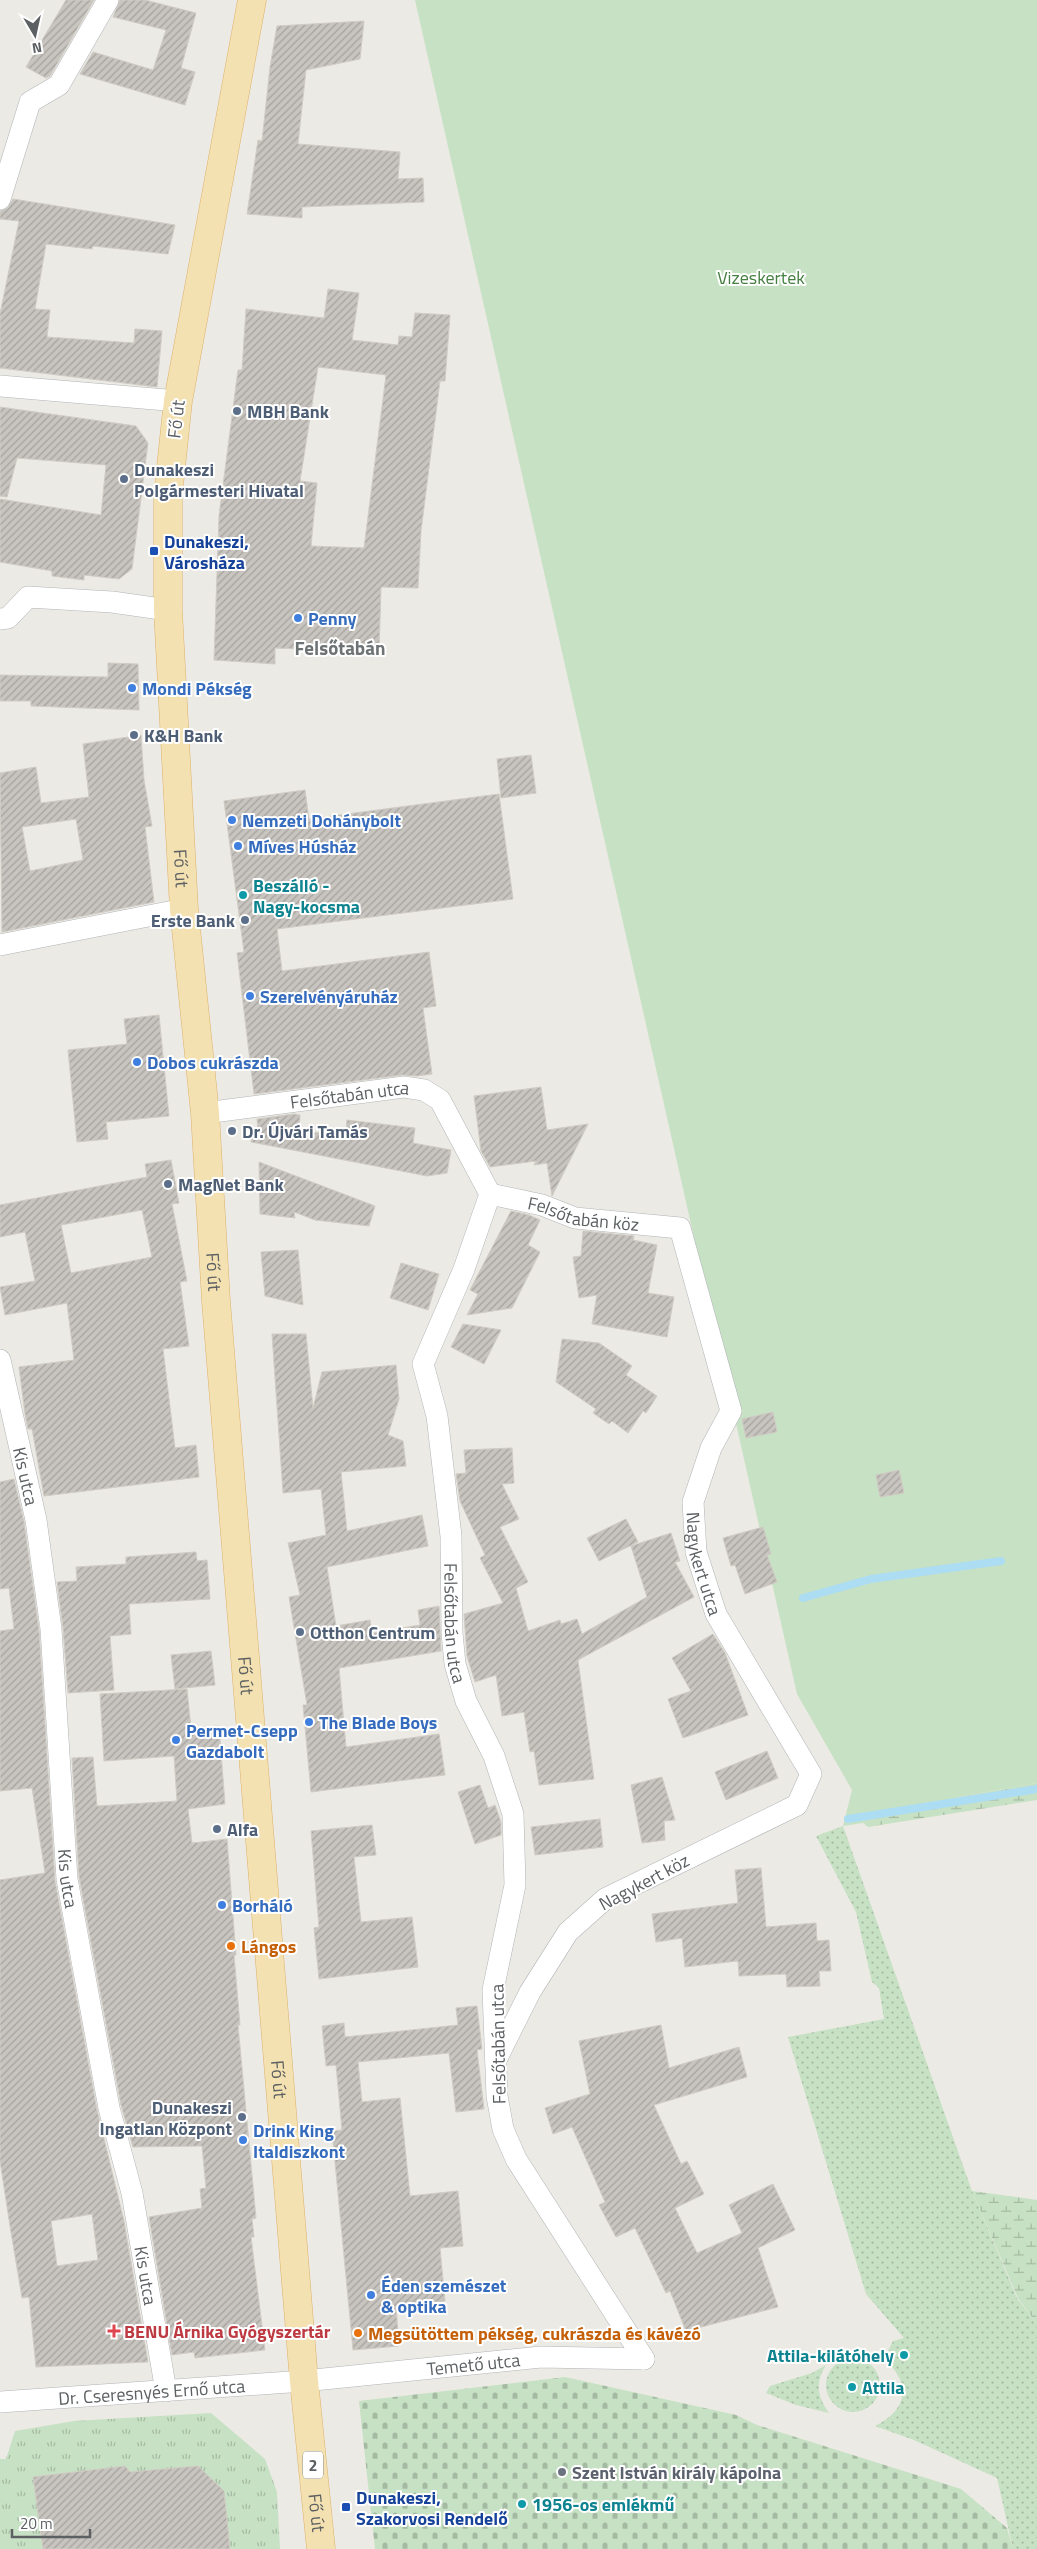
<svg xmlns="http://www.w3.org/2000/svg" width="1037" height="2549" font-family="'Titillium Web',sans-serif">
  <style>
    .grass { fill: url(#grass-dots) }
    .wetland { fill: url(#wetland-marsh) }
    .cemetery { fill: url(#cemetery-stones) }
    .park { fill: url(#park-tufts) }
    .garden { fill: #c7e1c4 }
    .lines { fill: none; stroke-linecap: round; stroke-linejoin: round }
    .stream { stroke: #adddf3; stroke-width: 8 }
    .building { fill: url(#building-hatch); stroke: #d0cbc3; fill-rule: evenodd }
    .street-casing { stroke: #b1b4b7; stroke-width: 22 }
    .primary-casing { stroke: #deb16b; stroke-width: 29 }
    .street { stroke: #fff; stroke-width: 21 }
    .primary { stroke: #f4e1b1; stroke-width: 28 }
    .service-dot { fill: #5c6f8a; stroke: #fff; stroke-width: 2 }
    .transit-dot { fill: #1a4fb4; stroke: #fff; stroke-width: 2 }
    .shop-dot { fill: #3f7fe0; stroke: #fff; stroke-width: 2 }
    .culture-dot { fill: #0f9aa8; stroke: #fff; stroke-width: 2 }
    .food-dot { fill: #e8710a; stroke: #fff; stroke-width: 2 }
    .health-dot { fill: #e0444e; stroke: #fff; stroke-width: 2 }
    .worship-dot { fill: #6b7280; stroke: #fff; stroke-width: 2 }
    .labels { text-anchor: middle; dominant-baseline: central; stroke-width: 4; stroke-linejoin: round; paint-order: stroke }
    .shield { fill: #fff; stroke: #8d9091; stroke-width: 1 }
    .shield-label { font-size: 16px; font-weight: bold; fill: #5c6062 }
    .park-label { font-size: 18px; fill: #447e40; stroke: #fff }
    .service-label { font-size: 18px; font-weight: bold; fill: #4e5e75; stroke: #fff; text-anchor: start }
    .street-label { font-size: 18px; fill: #5c6062; stroke: #fff }
    .transit-label { font-size: 18px; font-weight: bold; fill: #164399; stroke: #fff; text-anchor: start }
    .shop-label { font-size: 18px; font-weight: bold; fill: #366cbe; stroke: #fff; text-anchor: start }
    .culture-label { font-size: 18px; font-weight: bold; fill: #0d838f; stroke: #fff; text-anchor: start }
    .food-label { font-size: 18px; font-weight: bold; fill: #c56008; stroke: #fff; text-anchor: start }
    .health-label { font-size: 18px; font-weight: bold; fill: #be3a42; stroke: #fff; text-anchor: start }
    .worship-label { font-size: 18px; font-weight: bold; fill: #5b616d; stroke: #fff; text-anchor: start }
    .neighbourhood-label { font-size: 19px; font-weight: bold; fill: #6d7274; stroke: #fff }
  </style>
  <defs>
    <pattern id="grass-dots" width="8" height="8" patternUnits="userSpaceOnUse" patternTransform="scale(1.25)"><rect width="8" height="8" fill="#c7e1c4"/><path d="M2 2h.1M6 6h.1" fill="none" stroke="#a5baa3" stroke-width="1.8" stroke-linecap="round"/></pattern>
    <pattern id="wetland-marsh" width="20" height="14" patternUnits="userSpaceOnUse" patternTransform="scale(1.25)"><rect width="20" height="14" fill="#c7e1c4"/><path d="M1 5h8M5 5V1M11 12h8M15 12V8" fill="none" stroke="#a5baa3"/></pattern>
    <pattern id="cemetery-stones" width="16" height="16" patternUnits="userSpaceOnUse" patternTransform="scale(1.25)"><rect width="16" height="16" fill="#c7e1c4"/><path d="M2 7V4a2 2 0 0 1 4 0v3zM10 15v-3a2 2 0 0 1 4 0v3z" fill="#a5baa3"/></pattern>
    <pattern id="park-tufts" width="24" height="20" patternUnits="userSpaceOnUse" patternTransform="scale(1.25)"><rect width="24" height="20" fill="#c7e1c4"/><path d="M3 7l-1-3M5 7V3M7 7l1-3M15 17l-1-3M17 17v-4M19 17l1-3" fill="none" stroke="#a5baa3"/></pattern>
    <pattern id="building-hatch" width="6" height="6" patternUnits="userSpaceOnUse" patternTransform="scale(1.25)"><rect width="6" height="6" fill="#c8c5c0"/><path d="M-1 1l2-2M0 6l6-6M5 7l2-2" fill="none" stroke="#a6a39f"/></pattern>
  </defs>
  <rect width="100%" height="100%" fill="#eceae4"/>
  <!-- grass -->
  <path class="grass" d="M843,1826L972,2191L1017,2298L1037,2324V2549H1013L997,2478L914,2440L875,2426C908,2410 912,2383 884,2359L893,2341L904,2338L866,2294L788,2037L884,2019L879,1988L872,1982L856,1912L816,1836Z
    M826 2385a27 27 0 1 1 54 0a27 27 0 1 1-54 0Z
    M826,2365C815,2382 817,2397 829,2413L796,2405L766,2393L770,2386L812,2373Z"/>
  <!-- wetland -->
  <path class="wetland" d="M1037,1783V1800L868,1827L863,1823L865,1814Z
    M972,2191L1037,2200V2324L1018,2298Z"/>
  <!-- cemetery -->
  <path class="cemetery" d="M565,2377L736,2415L757,2425L961,2489L1007,2528L1013,2549H375L359,2401Z"/>
  <!-- park -->
  <path class="park" d="M211,2413L265,2459L277,2492L280,2549H230L224,2491L198,2466L130,2472L125,2466L33,2477L43,2549H0V2459H6L15,2431L74,2421Z"/>
  <!-- garden -->
  <path class="garden" d="M415,0H1037V1783L865,1814L863,1823L843,1826L852,1790L797,1694Z"/>
  <g class="lines">
    <!-- stream -->
    <path class="stream" d="M803,1598L871,1579L1001,1561
      M848,1819L1037,1789"/>
  </g>
  <!-- building -->
  <path class="building" d="M66,0H94L50,76L46,78L26,67Z
    M120,0H145L196,13L181,68L195,72L185,105L80,74L93,52L153,70L166,30L113,17Z
    M364,21L360,59L306,70L298,144L400,152L398,179L423,178L424,202L302,207V218L247,214L258,140L262,141L270,67L277,26Z
    M13,199L175,225L168,254L93,246L92,249L46,244L35,309L50,310L47,337L134,343L135,329L162,331L157,387L0,368V314L19,221L0,219V211L8,208Z
    M328,289L359,293L352,340L398,345L399,336L412,337L415,313L450,315L445,381H440L421,531L418,588L381,587L379,652L275,648V664L214,660L219,516L238,370H242L246,309L324,318ZM318,367L386,375L364,548L311,546L317,483L300,481Z
    M0,407L136,426L148,443L132,569L119,579L84,575V580L52,576V571L0,562V499L101,515L106,465L17,458L7,497L0,496Z
    M108,663L138,664L139,710L31,706V701H0V675L108,677Z
    M141,735L144,780L152,826L145,827L154,902L2,932L0,773L36,767L41,803L89,797L83,744ZM76,819L83,860L30,871L22,827Z
    M531,755L536,793L501,798L497,759Z
    M305,790L309,819L499,794L513,899L277,929L282,971L429,952L436,1006L423,1008L432,1074L417,1076L402,1075L254,1094L237,953L244,952L224,801Z
    M159,1015L169,1116L106,1122L108,1139L77,1142L68,1050L127,1044L124,1019Z
    M541,1087L547,1130L588,1124L552,1196L547,1163L534,1165L536,1161L490,1167L481,1151L474,1096Z
    M294,1114L300,1115L299,1132L346,1133L347,1120L415,1128L413,1143L451,1150L447,1173L427,1176L251,1142L253,1129H258L257,1119Z
    M171,1160L179,1203L172,1204L187,1281L180,1282L189,1346L163,1349L175,1448L196,1445L199,1477L44,1496L32,1429H28L25,1414L19,1367L74,1360L67,1303L5,1315L0,1287L35,1281L25,1232L0,1237V1205L147,1177L145,1164ZM142,1210L152,1257L71,1273L61,1225Z
    M259,1162L375,1206L369,1226L315,1220L294,1212L295,1218L260,1214Z
    M511,1211L529,1215L540,1220L528,1245L540,1252L512,1308L467,1315L478,1294L470,1290Z
    M583,1231L634,1236L633,1240L657,1245L648,1293L674,1297L667,1337L592,1324L597,1295L579,1298L573,1257L581,1256Z
    M298,1250L303,1305L265,1296L261,1252Z
    M401,1263L439,1274L428,1310L390,1298Z
    M463,1324L501,1330L484,1364L451,1347Z
    M272,1334H306L313,1408L322,1372L396,1365L399,1399L388,1435L403,1441L406,1466L341,1472L347,1531L422,1515L428,1546L327,1567L336,1626L370,1620L372,1633L420,1625L418,1610L439,1606L441,1651L339,1668L346,1747L439,1734L445,1775L311,1792L303,1705H307L289,1597L300,1595L288,1543L326,1535L321,1489L283,1493Z
    M562,1339L599,1343L632,1366L626,1375L657,1396L646,1413L643,1411L628,1433L612,1421L609,1424L593,1413L596,1409L556,1382Z
    M773,1412L777,1432L746,1438L742,1419Z
    M512,1448L514,1483L502,1484L519,1519L500,1527L528,1582L516,1588L528,1631L560,1620L561,1624L577,1619L582,1634L647,1597L631,1546L671,1533L680,1561L675,1562L694,1597L578,1660L594,1779L539,1785L534,1751L530,1752L524,1712L502,1716L496,1675L475,1682L467,1656L464,1614L503,1603L480,1558L485,1555L460,1501L456,1474L466,1473L464,1450Z
    M899,1470L904,1493L880,1497L876,1475Z
    M14,1479L24,1522L39,1630L55,1881L97,2110L124,2221L148,2362L36,2367L29,2297L22,2298L10,2226L0,2161V1880L45,1873L32,1788L0,1791V1631L14,1629L9,1588L0,1589V1482ZM92,2214L98,2260L57,2266L51,2221Z
    M626,1519L638,1542L599,1561L587,1538Z
    M763,1527L771,1554L767,1555L777,1582L745,1594L735,1565L731,1566L723,1538Z
    M196,1552L197,1561L207,1560L210,1599L129,1604L131,1634L110,1636L114,1690L68,1693L63,1628L57,1582L77,1581L76,1567L126,1564V1557Z
    M713,1634L725,1653L748,1715L683,1738L668,1699L691,1691L672,1658Z
    M211,1651L215,1685L175,1689L171,1655Z
    M187,1689L191,1728L219,1726L225,1804L188,1809L192,1843L227,1839L236,1955H234L240,2025H238L256,2218L252,2219L254,2237H251L265,2350L195,2358L194,2352L172,2355L149,2217L202,2208L200,2189L206,2188L202,2146L133,2147L121,2105L79,1877L72,1758L93,1757L97,1806L177,1801L174,1756L104,1761L100,1694Z
    M767,1751L778,1778L726,1800L715,1772Z
    M662,1777L675,1820L664,1821L665,1840L642,1843L631,1785Z
    M480,1785L488,1808L495,1805L501,1822V1835L475,1844L458,1792Z
    M600,1819L603,1847L535,1855L531,1827Z
    M372,1825L376,1855L354,1857L361,1922L412,1917L418,1967L319,1979L314,1928L319,1927L311,1831Z
    M761,1868L766,1927L816,1923L817,1941L829,1940L831,1971H819L820,1986L787,1987L786,1974L739,1976L738,1961L685,1967L682,1938L656,1942L652,1914L738,1903L735,1870Z
    M477,2006L482,2049L477,2050L484,2109L456,2112L449,2053L358,2062L362,2102L400,2098L410,2196L458,2191L463,2246L440,2248L445,2301L396,2306L399,2346L353,2350L332,2131L342,2130L336,2065L326,2066L322,2026L344,2023L345,2037L458,2025L456,2008Z
    M661,2025L669,2068L739,2047L747,2077L654,2105L681,2164L687,2161L704,2194L675,2208L697,2253L742,2233L729,2205L773,2184L795,2230L758,2248L778,2307L686,2331L670,2291L666,2293L635,2228L616,2237L599,2205L605,2202L572,2127L553,2134L545,2108L590,2094L579,2041Z
    M125,2466L130,2472L198,2466L224,2491L230,2549H43L33,2477Z"/>
  <g class="lines">
    <defs>
      <g id="street">
        <path d="M0,199L30,102L59,85L108,0"/>
        <path d="M0,386L178,401"/>
        <path d="M0,619L8,618L28,597L112,602L168,610"/>
        <path d="M0,945L184,909"/>
        <path id="s1" d="M205,1113L404,1087L424,1090L440,1100L490,1194L464,1269L423,1364L437,1416L451,1536L452,1633L455,1664L466,1701L494,1756L513,1814L515,1885L493,1990L497,2096L503,2129L516,2159L644,2359"/>
        <path id="s2" d="M490,1194L542,1205L575,1218L680,1228L731,1411L711,1448L693,1502L696,1552L716,1614L811,1774L797,1805L605,1899L568,1932L530,1992L496,2060"/>
        <path id="s3" d="M0,1360L36,1520L51,1629L67,1879L109,2108L132,2193L166,2391"/>
        <path id="s4" d="M0,2402L304,2381L541,2357L644,2359"/>
      </g>
      <g id="primary">
        <path id="s5" d="M252,0L178,401L168,495V610L184,909L205,1113L216,1301L304,2381L321,2549"/>
      </g>
    </defs>
    <!-- street casing -->
    <use href="#street" class="street-casing"/>
    <!-- primary casing -->
    <use href="#primary" class="primary-casing"/>
    <!-- street -->
    <use href="#street" class="street"/>
    <!-- primary -->
    <use href="#primary" class="primary"/>
  </g>
  <!-- markers -->
  <g class="service-dot">
    <circle cx="237" cy="411" r="5"/>
    <circle cx="124" cy="479" r="5"/>
    <circle cx="134" cy="735" r="5"/>
    <circle cx="245" cy="920" r="5"/>
    <circle cx="232" cy="1131" r="5"/>
    <circle cx="168" cy="1184" r="5"/>
    <circle cx="300" cy="1632" r="5"/>
    <circle cx="217" cy="1829" r="5"/>
    <circle cx="242" cy="2117" r="5"/>
  </g>
  <g class="transit-dot">
    <rect x="149" y="546" width="10" height="10" rx="2.5"/>
    <rect x="341" y="2502" width="10" height="10" rx="2.5"/>
  </g>
  <g class="shop-dot">
    <circle cx="298" cy="618" r="5"/>
    <circle cx="132" cy="688" r="5"/>
    <circle cx="232" cy="820" r="5"/>
    <circle cx="238" cy="846" r="5"/>
    <circle cx="250" cy="996" r="5"/>
    <circle cx="137" cy="1062" r="5"/>
    <circle cx="309" cy="1722" r="5"/>
    <circle cx="176" cy="1740" r="5"/>
    <circle cx="222" cy="1905" r="5"/>
    <circle cx="243" cy="2140" r="5"/>
    <circle cx="371" cy="2295" r="5"/>
  </g>
  <g class="culture-dot">
    <circle cx="243" cy="895" r="5"/>
    <circle cx="904" cy="2355" r="5"/>
    <circle cx="852" cy="2387" r="5"/>
    <circle cx="522" cy="2504" r="5"/>
  </g>
  <g class="food-dot">
    <circle cx="231" cy="1946" r="5"/>
    <circle cx="358" cy="2333" r="5"/>
  </g>
  <path class="health-dot" d="M111.5 2323.5h5v5h5v5h-5v5h-5v-5h-5v-5h5z"/>
  <circle class="worship-dot" cx="562" cy="2472" r="5"/>
  <g class="labels">
    <!-- shield labels -->
    <rect class="shield" x="303" y="2451.5" width="20" height="27" rx="4"/>
    <g class="shield-label">
      <text x="313" y="2465">2</text>
    </g>
    <!-- park labels -->
    <g class="park-label">
      <text x="761" y="277">Vizeskertek</text>
    </g>
    <!-- service labels -->
    <g class="service-label">
      <text x="247" y="411">MBH Bank</text>
      <text x="134" y="469">Dunakeszi<tspan x="134" dy="21">Polgármesteri Hivatal</tspan></text>
      <text x="144" y="735">K&amp;H Bank</text>
      <text x="235" y="920" text-anchor="end">Erste Bank</text>
      <text x="242" y="1131">Dr. Újvári Tamás</text>
      <text x="178" y="1184">MagNet Bank</text>
      <text x="310" y="1632">Otthon Centrum</text>
      <text x="227" y="1829">Alfa</text>
      <text x="232" y="2107" text-anchor="end">Dunakeszi<tspan x="232" dy="21">Ingatlan Központ</tspan></text>
    </g>
    <!-- street labels -->
    <g class="street-label">
      <text transform="translate(176 419) rotate(-83)">Fő út</text>
      <text stroke="none"><textPath href="#s5" startOffset="876">Fő út</textPath></text>
      <text stroke="none"><textPath href="#s1" startOffset="146">Felsőtabán utca</textPath></text>
      <text stroke="none"><textPath href="#s2" startOffset="96">Felsőtabán köz</textPath></text>
      <text stroke="none"><textPath href="#s5" startOffset="1281">Fő út</textPath></text>
      <text stroke="none"><textPath href="#s3" startOffset="119">Kis utca</textPath></text>
      <text stroke="none"><textPath href="#s2" startOffset="546">Nagykert utca</textPath></text>
      <text stroke="none"><textPath href="#s1" startOffset="791">Felsőtabán utca</textPath></text>
      <text stroke="none"><textPath href="#s5" startOffset="1686">Fő út</textPath></text>
      <text stroke="none"><textPath href="#s3" startOffset="524">Kis utca</textPath></text>
      <text transform="translate(644 1882) rotate(-28)">Nagykert köz</text>
      <text transform="translate(498 2044) rotate(-91)">Felsőtabán utca</text>
      <text stroke="none"><textPath href="#s5" startOffset="2091">Fő út</textPath></text>
      <text stroke="none"><textPath href="#s3" startOffset="929">Kis utca</textPath></text>
      <text stroke="none"><textPath href="#s4" startOffset="475">Temető utca</textPath></text>
      <text stroke="none"><textPath href="#s4" startOffset="152">Dr. Cseresnyés Ernő utca</textPath></text>
      <text stroke="none"><textPath href="#s5" startOffset="2526">Fő út</textPath></text>
    </g>
    <!-- transit labels -->
    <g class="transit-label">
      <text x="164" y="541">Dunakeszi,<tspan x="164" dy="21">Városháza</tspan></text>
      <text x="356" y="2497">Dunakeszi,<tspan x="356" dy="21">Szakorvosi Rendelő</tspan></text>
    </g>
    <!-- shop labels -->
    <g class="shop-label">
      <text x="308" y="618">Penny</text>
      <text x="142" y="688">Mondi Pékség</text>
      <text x="242" y="820">Nemzeti Dohánybolt</text>
      <text x="248" y="846">Míves Húsház</text>
      <text x="260" y="996">Szerelvényáruház</text>
      <text x="147" y="1062">Dobos cukrászda</text>
      <text x="319" y="1722">The Blade Boys</text>
      <text x="186" y="1730">Permet-Csepp<tspan x="186" dy="21">Gazdabolt</tspan></text>
      <text x="232" y="1905">Borháló</text>
      <text x="253" y="2130">Drink King<tspan x="253" dy="21">Italdiszkont</tspan></text>
      <text x="381" y="2285">Éden szemészet<tspan x="381" dy="21">&amp; optika</tspan></text>
    </g>
    <!-- culture labels -->
    <g class="culture-label">
      <text x="253" y="885">Beszálló -<tspan x="253" dy="21">Nagy-kocsma</tspan></text>
      <text x="894" y="2355" text-anchor="end">Attila-kilátóhely</text>
      <text x="862" y="2387">Attila</text>
      <text x="532" y="2504">1956-os emlékmű</text>
    </g>
    <!-- food labels -->
    <g class="food-label">
      <text x="241" y="1946">Lángos</text>
      <text x="368" y="2333">Megsütöttem pékség, cukrászda és kávézó</text>
    </g>
    <!-- health labels -->
    <g class="health-label">
      <text x="124" y="2331">BENU Árnika Gyógyszertár</text>
    </g>
    <!-- worship labels -->
    <g class="worship-label">
      <text x="572" y="2472">Szent István király kápolna</text>
    </g>
    <!-- neighbourhood labels -->
    <g class="neighbourhood-label">
      <text x="340" y="647">Felsőtabán</text>
    </g>
  </g>
  <!-- north arrow -->
  <g transform="translate(35 35) rotate(171)" stroke="#ffffff" stroke-width="4" paint-order="stroke">
  <path d="M0-4L9 19L0 12L-9 19Z" fill="#5c6062"/>
  <text y="-8" font-size="14" font-weight="bold" text-anchor="middle" fill="#5c6062">N</text>
  </g>
  <!-- scale -->
  <path d="M12 2529v8h78v-8" fill="none" stroke="#5c6062" stroke-width="2.5"/>
  <text x="20" y="2529" font-size="15" fill="#5c6062" stroke="#ffffff" stroke-width="4" paint-order="stroke">20 m</text>
</svg>
